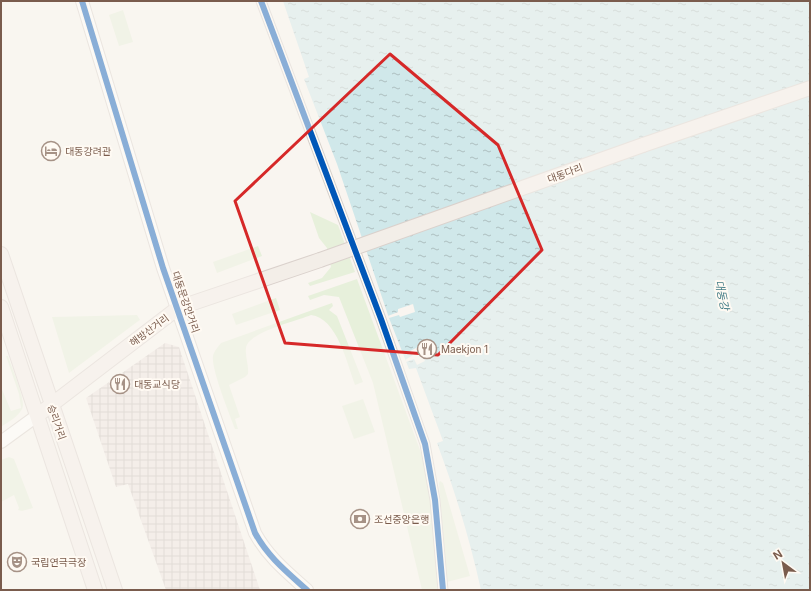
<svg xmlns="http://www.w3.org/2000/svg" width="811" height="591" font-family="Inter,'Noto Sans KR',sans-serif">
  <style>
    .industrial { fill: url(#industrial-grid) }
    .green { fill: #e7f0db }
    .water { fill: url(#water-ripples) }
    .pier { fill: #f9f5f0 }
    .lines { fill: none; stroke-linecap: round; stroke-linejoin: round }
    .street-casing { stroke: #d7d1cb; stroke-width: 11 }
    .secondary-casing { stroke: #d9d2cb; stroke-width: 14 }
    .primary-casing { stroke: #dad1cc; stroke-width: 16 }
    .street { stroke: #fefefd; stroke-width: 9 }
    .secondary { stroke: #fefefd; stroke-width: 12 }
    .primary { stroke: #f3eee8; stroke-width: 14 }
    .primary-bridge-casing { stroke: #dad1cc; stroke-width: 16; stroke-linecap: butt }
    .primary-bridge { stroke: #f3eee8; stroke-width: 14 }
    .cycleway-casing { stroke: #fffaf3; stroke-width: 8 }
    .cycleway { stroke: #0057b8; stroke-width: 6 }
    .marked { fill: none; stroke: #d62828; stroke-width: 3; stroke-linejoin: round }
    .labels { text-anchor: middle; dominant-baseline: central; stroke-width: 4; stroke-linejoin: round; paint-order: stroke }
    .poi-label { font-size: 10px; fill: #7a5c4d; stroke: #fffaf3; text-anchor: start }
    .street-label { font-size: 10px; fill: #7a5c4d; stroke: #fffaf3 }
    .water-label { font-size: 11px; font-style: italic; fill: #437c86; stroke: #fffaf3 }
  </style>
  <defs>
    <pattern id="industrial-grid" width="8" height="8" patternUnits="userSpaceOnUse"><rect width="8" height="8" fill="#ede5e0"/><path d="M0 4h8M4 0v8" fill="none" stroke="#c5bdb8"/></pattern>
    <pattern id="water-ripples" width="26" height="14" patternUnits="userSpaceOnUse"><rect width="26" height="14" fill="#d0e8ea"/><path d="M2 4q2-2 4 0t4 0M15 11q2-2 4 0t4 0" fill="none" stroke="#aebfc0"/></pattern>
  </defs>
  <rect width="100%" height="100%" fill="#f9f5f0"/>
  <!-- industrial -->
  <path class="industrial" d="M165,343L179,347L260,590H166L128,484L116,487L86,398Z"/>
  <!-- green -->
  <path class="green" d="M123,10L133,42L119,46L109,15Z
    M310,212L338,225L355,272L310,286L308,283L322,278L331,267L327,248L319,238Z
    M258,246L262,256L217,273L213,262Z
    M357,279L427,469L431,503L438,590H422L373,383L339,297L324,295L310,300L308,296Z
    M276,298L280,310L236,325L232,314Z
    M332,303L333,306L329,310L337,316L363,382L355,385C347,363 337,318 311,315C297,321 248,332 246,348C245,357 249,365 248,374L245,377L229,385L240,417L235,419L238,429H235C230,415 211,369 213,356C214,351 218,347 221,343Z
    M137,315L140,320L137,322L69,373L52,317Z
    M6,356H8C11,366 27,401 22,409C18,417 8,422 1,427V387L11,411L21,408L19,394Z
    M363,399L375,432L354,439L342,406Z
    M9,457L14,459L33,508L22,511L18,510L19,508L14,495L1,502V460Z
    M440,481L443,483L470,576L447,582L439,483Z"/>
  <!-- water -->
  <path class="water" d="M283,1H810V590H481C470,540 455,491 437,443L443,441L416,368L409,369L389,318L337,164L304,79L309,77Z"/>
  <!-- pier -->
  <path class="pier" d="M413,304L415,312L400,317L399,315L389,318L388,316L398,312V309Z
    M418,347L425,361L417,365L414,359L406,362L405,360L413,355L410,351Z"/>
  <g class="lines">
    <defs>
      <path id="street" d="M261,1L381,319L425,444L435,500L443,590"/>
      <path id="secondary" d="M82,1L163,268L255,533C268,557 287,572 307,590
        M1,442L38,415"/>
      <path id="primary" d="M643,145L810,88
        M1,254L115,590
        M1,307L95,590
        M38,415L178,308L320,260"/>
    </defs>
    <!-- street casing -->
    <use href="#street" class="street-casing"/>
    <!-- secondary casing -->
    <use href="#secondary" class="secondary-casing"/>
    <!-- primary casing -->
    <use href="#primary" class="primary-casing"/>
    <!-- street -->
    <use href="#street" class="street"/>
    <!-- secondary -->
    <use href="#secondary" class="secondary"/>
    <!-- primary -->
    <use href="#primary" class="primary"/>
    <defs>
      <path id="primary-bridge" d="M320,260L643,145"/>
    </defs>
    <!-- primary-bridge casing -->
    <use href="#primary-bridge" class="primary-bridge-casing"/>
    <!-- primary-bridge -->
    <use href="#primary-bridge" class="primary-bridge"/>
    <defs>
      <path id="cycleway" d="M82,1L163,268L255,533C268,557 287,572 307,590
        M261,1L381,319L425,444L435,500L443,590"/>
    </defs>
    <!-- cycleway casing -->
    <use href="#cycleway" class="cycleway-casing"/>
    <!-- cycleway -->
    <use href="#cycleway" class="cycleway"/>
  </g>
  <!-- marked area -->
  <path d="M0 0H811V591H0ZM390,54L498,145L542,250L438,355L285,343L235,201Z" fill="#f9f5f0" fill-opacity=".55" fill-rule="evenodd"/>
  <path class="marked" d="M390,54L498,145L542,250L438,355L285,343L235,201Z"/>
  <!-- icons -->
  <defs>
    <symbol id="hotel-ring" viewBox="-11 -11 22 22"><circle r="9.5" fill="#fffaf3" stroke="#a69286" stroke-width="1.5"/><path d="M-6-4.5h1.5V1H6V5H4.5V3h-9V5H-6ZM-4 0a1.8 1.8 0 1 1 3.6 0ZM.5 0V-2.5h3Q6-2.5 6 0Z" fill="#a69286"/></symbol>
    <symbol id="restaurant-ring" viewBox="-11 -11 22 22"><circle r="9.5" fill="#fffaf3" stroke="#a69286" stroke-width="1.5"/><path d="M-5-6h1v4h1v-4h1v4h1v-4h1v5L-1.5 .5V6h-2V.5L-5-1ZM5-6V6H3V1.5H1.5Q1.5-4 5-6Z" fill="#a69286"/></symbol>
    <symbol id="bank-ring" viewBox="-11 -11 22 22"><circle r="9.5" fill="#fffaf3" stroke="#a69286" stroke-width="1.5"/><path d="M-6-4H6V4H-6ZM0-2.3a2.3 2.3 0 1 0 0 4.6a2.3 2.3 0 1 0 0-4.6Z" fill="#a69286"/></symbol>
    <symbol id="theatre-ring" viewBox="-11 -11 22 22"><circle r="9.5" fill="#fffaf3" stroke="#a69286" stroke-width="1.5"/><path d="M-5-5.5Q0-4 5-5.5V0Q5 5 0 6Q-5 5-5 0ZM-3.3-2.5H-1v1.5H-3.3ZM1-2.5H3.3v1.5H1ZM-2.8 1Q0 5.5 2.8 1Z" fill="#a69286"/></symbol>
  </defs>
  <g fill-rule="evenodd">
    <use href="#hotel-ring" x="40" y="140" width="22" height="22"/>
    <use href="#restaurant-ring" x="416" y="338" width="22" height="22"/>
    <use href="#restaurant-ring" x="109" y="373" width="22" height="22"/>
    <use href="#bank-ring" x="349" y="508" width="22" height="22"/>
    <use href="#theatre-ring" x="6" y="551" width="22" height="22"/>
  </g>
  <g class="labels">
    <!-- poi labels -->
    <g class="poi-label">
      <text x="65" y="151">대동강려관</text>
      <text x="441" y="349">Maekjon 1</text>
      <text x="134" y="384">대동교식당</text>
      <text x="374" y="519">조선중앙은행</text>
      <text x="31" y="562">국립연극극장</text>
    </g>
    <!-- street labels -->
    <g class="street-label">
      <text transform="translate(565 173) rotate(-20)">대동다리</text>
      <text transform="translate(186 302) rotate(71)">대동문강안거리</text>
      <text transform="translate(149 330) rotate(-37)">해방산거리</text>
      <text transform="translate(57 422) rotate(71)">승리거리</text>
    </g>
    <!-- water labels -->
    <g class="water-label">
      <text transform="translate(722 295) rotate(78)">대동강</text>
    </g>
  </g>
  <!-- border -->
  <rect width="811" height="591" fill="none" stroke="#7a5c4d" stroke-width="4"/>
  <!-- north arrow -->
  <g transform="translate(783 563) rotate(328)" stroke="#fffaf3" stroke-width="3" paint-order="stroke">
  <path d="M0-3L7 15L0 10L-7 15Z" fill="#7a5c4d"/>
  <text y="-6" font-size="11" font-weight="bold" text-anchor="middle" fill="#7a5c4d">N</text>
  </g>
</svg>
